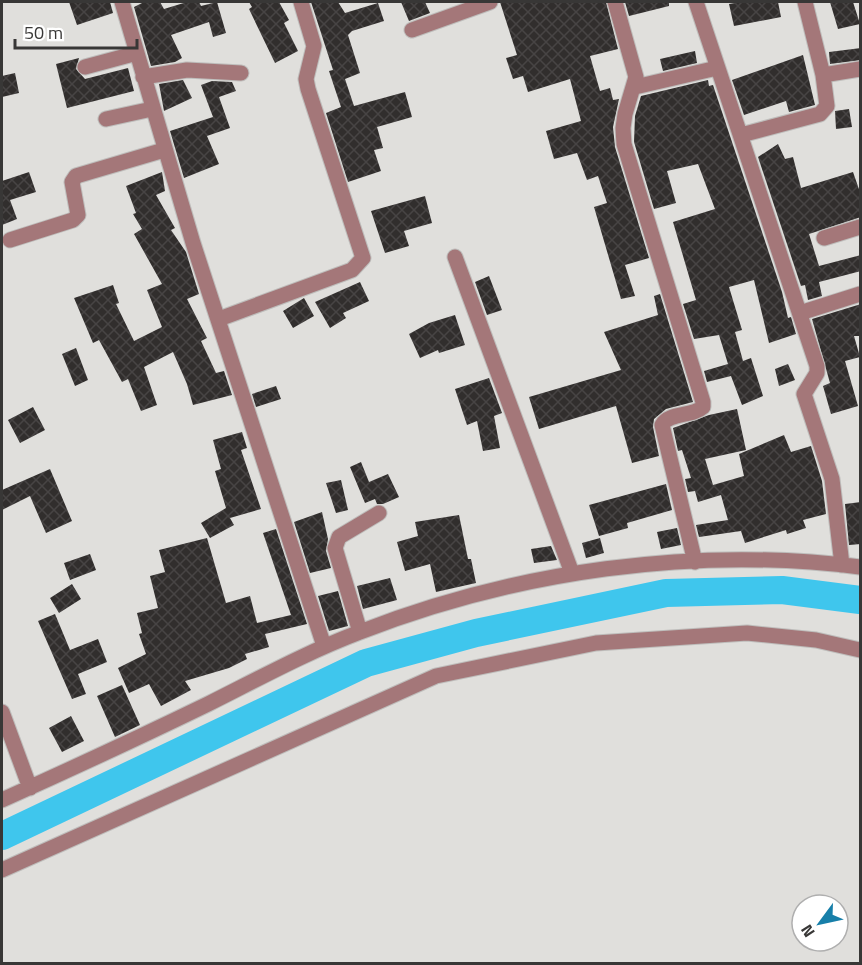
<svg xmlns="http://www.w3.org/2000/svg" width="862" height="965" font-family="'Titillium Web',sans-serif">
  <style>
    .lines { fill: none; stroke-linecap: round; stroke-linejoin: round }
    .river { stroke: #3fc6ed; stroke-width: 28 }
    .building { fill: url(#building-cross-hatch) }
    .minor-casing { stroke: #bebdbb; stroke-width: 17 }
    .minor { stroke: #a47779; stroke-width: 15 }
  </style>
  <defs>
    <pattern id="building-cross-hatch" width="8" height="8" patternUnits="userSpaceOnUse" patternTransform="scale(1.5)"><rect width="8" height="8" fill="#312e2d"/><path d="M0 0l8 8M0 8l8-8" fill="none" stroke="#474444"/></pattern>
  </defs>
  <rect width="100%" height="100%" fill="#e0dfdc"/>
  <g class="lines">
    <!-- river -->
    <path class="river" d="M2,836L366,663L476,633L666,593L782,590L860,600"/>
  </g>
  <!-- building -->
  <path class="building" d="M69,2H110L113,13L77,25Z
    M144,2H160L164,9L187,2H199L201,6L217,2L226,33L213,37L209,22L171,35L182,58L175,62L151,66L134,7Z
    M249,2H279L289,20L284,23L298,51L275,63L249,9L252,7Z
    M311,2H338L345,13L378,3L384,21L352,31L348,35L360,73L345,79L354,106L405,92L412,117L377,127L383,148L374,150L381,171L348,182L326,113L341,107L329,71L333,70Z
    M401,2H425L430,13L409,21Z
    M500,2H606L618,49L590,56L600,91L610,88L613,100L619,99L613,127L615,147L649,258L625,265L635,296L621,299L594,207L607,203L598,176L587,180L577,153L554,159L546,131L581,121L570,79L528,92L523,76L513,79L506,58L517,55Z
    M625,2H669V6L629,16Z
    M741,2H778L781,17L734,26L729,4Z
    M830,2H853L860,24L838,29Z
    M861,48V60L830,64L829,52Z
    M695,51L697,63L663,71L660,59Z
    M803,55L815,105L789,112L786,101L744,115L732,80Z
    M79,58L76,69L85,79L128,68L134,91L67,108L56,64Z
    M15,73L19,93L2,97V76Z
    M183,80L192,98L164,111L159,84Z
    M708,80L709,86L713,85L782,292L788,318L791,317L796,334L769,343L754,280L729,287L742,330L735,332L743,361L751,358L763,396L742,405L731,376L707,382L704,371L728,364L719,335L694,339L683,304L696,300L673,222L715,209L698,164L667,171L676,203L654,209L634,142L635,116L641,96Z
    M212,81L232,82L236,91L219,97L230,128L207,136L219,164L184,178L170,131L213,117L201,85Z
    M849,109L852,127L836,129L835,111Z
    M778,144L785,159L793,157L801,188L853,172L861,195V217L809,234L819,266L861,255V271L819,282L822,296L808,300L805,285L801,286L758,157Z
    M29,172L36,192L10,200L17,219L2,225V181Z
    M162,172L165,191L156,195L175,228L171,230L186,252L199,294L187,299L207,338L201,341L216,373L224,371L232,395L193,405L187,384L173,352L144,367L157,405L141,411L128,379L122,382L99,340L93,343L74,298L113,285L119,303L116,304L134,341L162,327L147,290L162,284L134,234L142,229L133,214L136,213L126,186Z
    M425,196L432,223L404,231L409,246L385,253L371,211Z
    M489,276L502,310L487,315L475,282Z
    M360,282L369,301L343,313L346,318L330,328L315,302Z
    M660,294L693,402L666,409L654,419L653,427L659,456L632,463L616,406L539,429L529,397L621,370L604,332L658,315L654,296Z
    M304,298L314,316L293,328L283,311Z
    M861,304V336H854L860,357L845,361L858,406L831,414L823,386L830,383L812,319Z
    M455,315L465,345L439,353L438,350L420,358L409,334L429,323Z
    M76,348L88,380L75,386L62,354Z
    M788,364L795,380L779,386L775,369Z
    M489,378L502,413L494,416L500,448L483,451L477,421L467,425L455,389Z
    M276,386L281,399L256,407L252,394Z
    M33,407L45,430L20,443L8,420Z
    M737,409L746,450L705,459L713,485L744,476L739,454L784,435L791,452L811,446L822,481L826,514L803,520L806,528L787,534L786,530L745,543L741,531L699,537L696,525L728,520L721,495L698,502L695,491L688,492L685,479L691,478L682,450L678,451L673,428L709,415Z
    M242,432L247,448L241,450L261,509L230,518L234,525L210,538L201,523L226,508L215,471L221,469L213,440Z
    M361,462L369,482L388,474L399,497L383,504H377L375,499L365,503L350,467Z
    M50,469L72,521L46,533L30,496L2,510V490Z
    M341,480L348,510L336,513L326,483Z
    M666,484L672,510L627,523L628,528L599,536L589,505Z
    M861,502V544L849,545L845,504Z
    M322,512L328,539L326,551L331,568L310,573L294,522Z
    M459,515L468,559H471L476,583L436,592L430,564L405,571L397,542L418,536L415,522Z
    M677,528L681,545L661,549L657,532Z
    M276,529L307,624L265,634L269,647L245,654L247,659L229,668L185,681L191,690L161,706L149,684L129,693L118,668L146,654L139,634L142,633L137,613L158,608L150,576L165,572L159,550L207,538L226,603L250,596L257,623L291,615L263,533Z
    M600,538L604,553L586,558L582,543Z
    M551,546L557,560L534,563L531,549Z
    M90,554L96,570L70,580L64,563Z
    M390,578L397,600L363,609L357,586Z
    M72,584L81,599L59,613L50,598Z
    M338,591L348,626L329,631L318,596Z
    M55,614L70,650L98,639L107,662L78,674L86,694L72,699L38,621Z
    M122,685L140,725L115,737L97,696Z
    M71,716L84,741L62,752L49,728Z"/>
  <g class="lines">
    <defs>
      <path id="minor" d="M122,2L193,243L324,646
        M615,2L636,77L625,114L623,128L624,144L703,402V407C692,417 669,412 662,425L695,562
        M696,2L817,366V373L804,394L832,479L842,565
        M805,2L823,75L860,69
        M412,30L490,2
        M85,67L137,53
        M143,77L187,70L241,73
        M635,87L717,68
        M106,119L152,109
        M741,135L820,114L827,106L823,75
        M824,238L860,227
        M10,240L73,220L78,215L72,182L76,176L164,150
        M455,257L572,573
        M800,313L860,294
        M219,319L352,270L363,258L308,89L306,79L314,46L301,2
        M360,632L335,548L339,537L379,513
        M2,712L30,788
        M2,800C71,769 140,737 208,704C258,679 307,652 360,632C517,571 693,546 860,567
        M2,870L436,676L596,643L747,633L816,640L860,650"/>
    </defs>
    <!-- minor casing -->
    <use href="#minor" class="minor-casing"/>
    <!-- minor -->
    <use href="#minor" class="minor"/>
  </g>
  <!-- border -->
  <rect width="862" height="965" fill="none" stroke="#383736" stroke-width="6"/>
  <!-- north arrow -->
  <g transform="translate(820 923) rotate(237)"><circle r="28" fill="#ffffff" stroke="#afafaf" stroke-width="1.5"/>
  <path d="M0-4.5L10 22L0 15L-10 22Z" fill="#177fa9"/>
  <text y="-9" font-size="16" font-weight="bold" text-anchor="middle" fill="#383736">N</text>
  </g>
  <!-- scale -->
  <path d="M15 39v9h122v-9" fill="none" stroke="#383736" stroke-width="3"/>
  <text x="24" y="39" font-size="18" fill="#383736" stroke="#ffffff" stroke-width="4.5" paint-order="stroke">50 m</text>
</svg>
